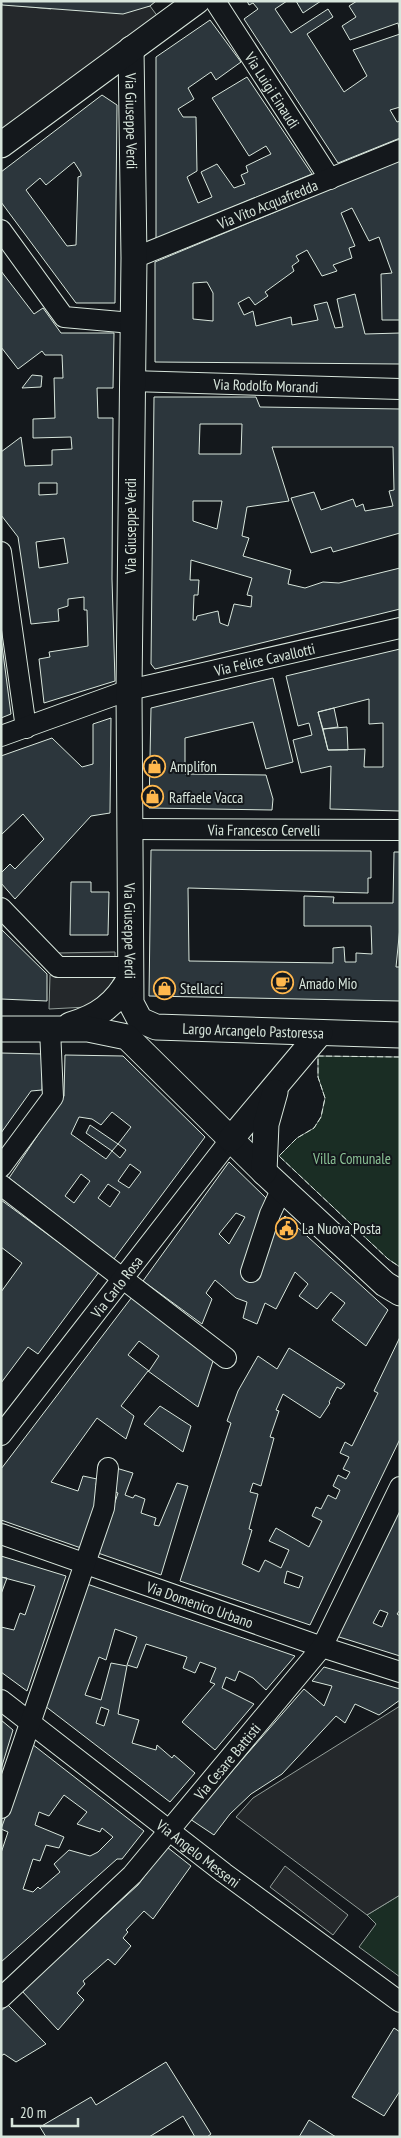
<svg xmlns="http://www.w3.org/2000/svg" width="401" height="2138" font-family="'PT Sans Narrow',sans-serif">
  <style>
    .green { fill: #1a2d24; stroke: #939e99 }
    .parking { fill: #24282b; stroke: #939e99 }
    .building { fill: #2c363c; stroke: #d8e6dc; fill-rule: evenodd }
    .lines { fill: none; stroke-linecap: round; stroke-linejoin: round }
    .minor-casing { stroke: #d8e6dc; stroke-width: 22 }
    .tertiary-casing { stroke: #d8e6dc; stroke-width: 27 }
    .minor { stroke: #14181c; stroke-width: 20 }
    .tertiary { stroke: #14181c; stroke-width: 25 }
    .fence { stroke: #d8e6dc; stroke-width: 1; stroke-dasharray: 6 2.5; stroke-linecap: butt }
    .labels { text-anchor: middle; dominant-baseline: central; stroke-width: 4; stroke-linejoin: round; paint-order: stroke }
    .street-label { font-size: 15px; fill: #d8e6dc; stroke: #14181c }
    .poi-label { font-size: 15px; fill: #d8e6dc; stroke: #14181c; text-anchor: start }
    .park-label { font-size: 15px; fill: #8ac095; stroke: #14181c }
  </style>
  <rect width="100%" height="100%" fill="#14181c"/>
  <!-- green -->
  <path class="green" d="M318,1056L400,1057V1267L388,1259L279,1156L297,1138L314,1128L321,1117L325,1098L318,1077Z
    M400,1895V1977L359,1947L376,1924L367,1915Z"/>
  <!-- parking -->
  <path class="parking" d="M1,4L51,9V7L150,6L164,25L1,145Z
    M115,952V976L110,987L87,1007L49,1009L50,975L58,967L57,953Z
    M400,1706V1895L367,1915L236,1817L253,1798Z
    M285,1866L348,1915L333,1935L270,1887Z"/>
  <!-- building -->
  <path class="building" d="M1,1H156L150,6L123,14L2,5Z
    M247,1H287L275,9L291,33L328,9L333,17L307,34L344,92L367,76L353,50L400,34L398,23L350,40L342,26L356,17L349,6L357,1H400V107L390,110L397,122L400,121V138L338,163L244,19L258,9L253,3L249,5Z
    M296,1H321L303,13Z
    M210,20L241,62L216,80L211,72L188,88L194,99L178,109L183,117H196L197,171L187,177L198,203L212,197L201,172L217,164L234,188L245,184L241,175L248,172L246,166L271,154L266,146L249,156L212,98L247,77L312,174L156,239V57Z
    M102,95L117,105L115,303H76L1,202V172ZM74,162L81,173V176L78,177L76,245L67,246L26,190L40,178L46,185Z
    M400,160V320H382L381,274L392,273L379,237L369,241L352,208L341,213L355,246L349,248L352,258L333,265L337,271L322,276L307,250L296,256L299,261L292,266L294,271L265,292L268,296L255,305L249,297L238,303L244,315L253,311L256,326L291,317L292,325L318,320L314,305L327,302L335,328L343,327L337,299L355,294L365,334L400,333V364L155,362V262ZM207,282L213,293V321L193,319V283Z
    M1,271L34,314L43,308L61,333H114L113,388H97L98,418H113L112,579L115,681L44,703L39,659L50,657L49,652L88,646L87,610H84V597L68,599V606L58,609L59,621L31,624L18,537L1,515V452L21,437L25,466L52,465V450L72,449L71,437L33,438V419L55,418L54,378H63L62,355H45L42,351L18,369L1,347ZM39,483H57V494L39,495ZM64,538L68,563L39,568L36,542Z
    M32,375L42,376L41,387L22,388Z
    M154,397H256L260,407L400,409V533L333,552L331,547L311,553L291,498L314,492L321,510L353,499L356,507L363,504L365,511L393,506L389,491L394,490L393,447H272L289,501L247,507L242,536L249,538L243,556L291,570L288,584L305,588L323,582L339,583L400,568V609L155,669L151,664ZM200,424H242L241,454H199ZM193,501H222L217,529L193,521ZM191,560L252,578L247,595L252,596L251,607L234,604L228,626L220,623L218,611L197,616L196,620H193L194,595H198L199,580H190Z
    M1,638L11,714L1,718Z
    M400,649V811L330,809L331,766L301,773L293,740L312,735L309,723L298,726L286,676ZM369,699V724L383,723V767H364L365,749L328,750L318,712Z
    M273,678L293,762L266,769L253,722L185,738V774L266,775L273,799L272,810L149,808L151,708Z
    M334,708L338,727L323,729L318,712Z
    M111,718L110,813L91,816L15,899L1,883V873L10,864L15,869L44,839L23,814L1,835V756L52,738L82,767L93,764V724Z
    M347,727L348,750H328L323,729Z
    M151,850L371,851V878H368V893L188,888L189,961L333,963V948L344,947L345,962H356V953L372,954L371,926H304V896L334,897L333,903H393L394,852H400V927L396,967H400V1001L149,996Z
    M71,882H91V892H109L108,935H70Z
    M1,929L47,974V1001L1,999Z
    M1,1053L43,1054L42,1090L31,1091L1,1133Z
    M65,1055L123,1056L205,1137L114,1259L9,1178L64,1096ZM112,1112L131,1127L118,1144L126,1150L120,1158L112,1151L106,1159L71,1134L79,1117L92,1119L101,1125ZM130,1164L141,1172L129,1188L118,1181ZM81,1174L90,1181L74,1203L65,1196ZM108,1184L120,1192L110,1207L98,1198Z
    M90,1125L118,1144L112,1151L86,1133Z
    M229,1162L266,1198L241,1273L258,1277L271,1233L285,1216L388,1310L366,1346L332,1320L345,1303L331,1292L317,1309L299,1296L308,1284L295,1272L276,1309L265,1303L257,1324L243,1318L247,1302L236,1298L215,1280L206,1293L212,1299L202,1324L143,1281ZM236,1213L245,1217L229,1244L219,1234Z
    M1,1200L99,1272L38,1354L28,1347L1,1383V1292L22,1263L1,1247Z
    M132,1297L214,1358L198,1407L148,1371L121,1406L134,1416L126,1439L97,1418L51,1482L78,1491L83,1476L97,1479L96,1485L102,1488L81,1548L1,1520V1469ZM139,1341L159,1356L149,1371L128,1355Z
    M400,1337V1439L310,1625L180,1581L231,1423L227,1421L238,1391L258,1356L277,1369L289,1348L345,1384L341,1389L337,1387L329,1402L330,1403L320,1418L283,1394L276,1410L279,1411L270,1437L274,1438L261,1486L253,1483L250,1492L258,1494L249,1529L252,1530L242,1564L259,1572L265,1560L281,1568L289,1550L269,1541L276,1528L309,1547L322,1521L312,1516L316,1507L321,1509L328,1495L336,1499L340,1490L333,1486L338,1475L346,1479L350,1472L343,1469L349,1457L340,1453L345,1442L352,1446L378,1393L374,1391ZM287,1571L303,1577L299,1588L284,1583Z
    M160,1406L191,1426L183,1452L144,1424Z
    M116,1468L133,1473L125,1495L133,1498L135,1495L145,1499L141,1513L156,1518L154,1525L159,1526L177,1483L188,1486L161,1575L98,1553L118,1493L109,1489Z
    M400,1508V1610L397,1614L400,1616V1656L336,1636ZM380,1610L388,1613L382,1627L373,1623Z
    M1,1556L66,1576L27,1691L1,1672V1627L14,1630L20,1613L25,1615L35,1586L1,1577Z
    M1,1577L7,1578L1,1594Z
    M87,1584L295,1656L266,1690L253,1678L239,1671L235,1681L226,1677L222,1688L254,1704L215,1750L182,1722L215,1684L210,1682L216,1668L200,1662L195,1673L183,1668L187,1657L146,1644L137,1668L127,1665L137,1637L115,1629L106,1660L99,1657L85,1695L101,1700L111,1663L127,1666L118,1714L139,1720L132,1743L156,1750L157,1745L172,1758L174,1755L195,1773L170,1802L45,1706ZM101,1707L109,1710L104,1726L96,1723Z
    M324,1667L400,1689V1700L379,1715L355,1704L345,1723L336,1716L282,1774L251,1794L230,1814L214,1835L190,1819L304,1689L324,1706L332,1686L312,1681Z
    M1,1720L13,1730L1,1769Z
    M32,1744L144,1831L122,1859H117L1,1962V1853L8,1832L1,1829ZM64,1795L87,1812L77,1824L100,1832L102,1828L113,1837L98,1852L90,1856L69,1850L54,1864L60,1872L40,1889L38,1887L33,1892L23,1889L33,1859L40,1861L46,1845L59,1848L64,1837L35,1825L39,1812L49,1816Z
    M167,1847L191,1866L153,1919L144,1911L126,1930L128,1932L123,1938L131,1946L115,1965L108,1959L83,1981L85,1984L77,1993L84,2000L58,2030L22,1991L138,1885Z
    M8,2005L46,2044L16,2062L4,2054L1,2056V2011Z
    M394,2028L400,2032V2091L384,2116L352,2097Z
    M166,2062L211,2134L207,2137H195L183,2116L149,2137H46L40,2127L91,2097L96,2105Z
    M309,2120L336,2137H299Z"/>
  <g class="lines">
    <defs>
      <g id="minor">
        <path id="s1" d="M215,1L330,179"/>
        <path d="M1,230L64,317L132,323"/>
        <path id="s2" d="M134,258L400,150"/>
        <path id="s3" d="M131,381L400,389"/>
        <path d="M1,552L26,728"/>
        <path id="s4" d="M1,736L129,690L400,628"/>
        <path id="s5" d="M129,829L400,830"/>
        <path d="M1,908L58,967H129"/>
        <path d="M1,1167L53,1097L50,1029"/>
        <path d="M1,1185L226,1358"/>
        <path d="M251,1272L270,1214L282,1188"/>
        <path id="s6" d="M1,1435L231,1139"/>
        <path id="s7" d="M1,1534L322,1647L400,1672"/>
        <path id="s8" d="M1,1700L224,1873L400,2002"/>
        <path d="M1,1808L104,1508L108,1468"/>
        <path id="s9" d="M1,1998L132,1875L322,1647L400,1487"/>
      </g>
      <g id="tertiary">
        <path id="s10" d="M131,49L134,258L129,690L131,1003L140,1020L156,1027L400,1035"/>
        <path d="M1,145L197,1"/>
        <path d="M70,1025C98,1017 116,1004 130,978"/>
        <path d="M1,1029H88L127,1037L264,1172L385,1284L400,1293"/>
        <path d="M231,1139L320,1033"/>
        <path d="M264,1172L266,1124L275,1092"/>
      </g>
    </defs>
    <!-- minor casing -->
    <use href="#minor" class="minor-casing"/>
    <!-- tertiary casing -->
    <use href="#tertiary" class="tertiary-casing"/>
    <!-- minor -->
    <use href="#minor" class="minor"/>
    <!-- tertiary -->
    <use href="#tertiary" class="tertiary"/>
    <!-- fence -->
    <path class="fence" d="M400,1057L318,1056V1077L325,1098L321,1117L314,1128L297,1138L279,1156L388,1259L400,1267"/>
  </g>
  <!-- icons -->
  <defs>
    <symbol id="shop-ring" viewBox="-11 -11 22 22"><circle r="9.5" fill="#14181c" stroke="#ffb74d" stroke-width="1.5"/><path d="M-5-2.5h2.3a2.7 3.5 0 0 1 5.4 0H5L5.5 6h-11ZM-1.5-2.5h3a1.5 2.3 0 0 0-3 0Z" fill="#ffb74d"/></symbol>
    <symbol id="cafe-ring" viewBox="-11 -11 22 22"><circle r="9.5" fill="#14181c" stroke="#ffb74d" stroke-width="1.5"/><path d="M-5.5-4.5H6V0H3Q3 3.5 0 3.5H-2.5Q-5.5 3.5-5.5 0ZM3-3.2v2h1.7v-2ZM-6 4.5H4V6H-6Z" fill="#ffb74d"/></symbol>
    <symbol id="civic-ring" viewBox="-11 -11 22 22"><circle r="9.5" fill="#14181c" stroke="#ffb74d" stroke-width="1.5"/><path d="M-.6-6.5H3V-4.5H.6V-3L4-1V1h2V6H-6V1h2V-1L-.6-3ZM-1.2 2.5V6h2.4V2.5Z" fill="#ffb74d"/></symbol>
  </defs>
  <g fill-rule="evenodd">
    <use href="#shop-ring" x="142" y="754" width="25" height="25"/>
    <use href="#shop-ring" x="140" y="784" width="25" height="25"/>
    <use href="#cafe-ring" x="270" y="970" width="25" height="25"/>
    <use href="#shop-ring" x="152" y="976" width="25" height="25"/>
    <use href="#civic-ring" x="274" y="1216" width="25" height="25"/>
  </g>
  <g class="labels">
    <!-- street labels -->
    <g class="street-label">
      <text stroke="none"><textPath href="#s1" startOffset="106">Via Luigi Einaudi</textPath></text>
      <text stroke="none"><textPath href="#s10" startOffset="72">Via Giuseppe Verdi</textPath></text>
      <text stroke="none"><textPath href="#s2" startOffset="144">Via Vito Acquafredda</textPath></text>
      <text stroke="none"><textPath href="#s3" startOffset="135">Via Rodolfo Morandi</textPath></text>
      <text transform="translate(130 526) rotate(-90)">Via Giuseppe Verdi</text>
      <text stroke="none"><textPath href="#s4" startOffset="275">Via Felice Cavallotti</textPath></text>
      <text stroke="none"><textPath href="#s5" startOffset="135">Via Francesco Cervelli</textPath></text>
      <text stroke="none"><textPath href="#s10" startOffset="882">Via Giuseppe Verdi</textPath></text>
      <text stroke="none"><textPath href="#s10" startOffset="1088">Largo Arcangelo Pastoressa</textPath></text>
      <text stroke="none"><textPath href="#s6" startOffset="188">Via Carlo Rosa</textPath></text>
      <text stroke="none"><textPath href="#s7" startOffset="211">Via Domenico Urbano</textPath></text>
      <text stroke="none"><textPath href="#s9" startOffset="328">Via Cesare Battisti</textPath></text>
      <text stroke="none"><textPath href="#s8" startOffset="250">Via Angelo Messeni</textPath></text>
    </g>
    <!-- poi labels -->
    <g class="poi-label">
      <text x="170" y="766">Amplifon</text>
      <text x="169" y="797">Raffaele Vacca</text>
      <text x="299" y="983">Amado Mio</text>
      <text x="180" y="988">Stellacci</text>
      <text x="302" y="1228">La Nuova Posta</text>
    </g>
    <!-- park labels -->
    <g class="park-label">
      <text x="352" y="1158">Villa Comunale</text>
    </g>
  </g>
  <!-- border -->
  <rect width="401" height="2138" fill="none" stroke="#d8e6dc" stroke-width="5"/>
  <!-- scale -->
  <path d="M12 2118v8h66v-8" fill="none" stroke="#d8e6dc" stroke-width="2.5"/>
  <text x="20" y="2118" font-size="15" fill="#d8e6dc" stroke="#14181c" stroke-width="4" paint-order="stroke">20 m</text>
</svg>
